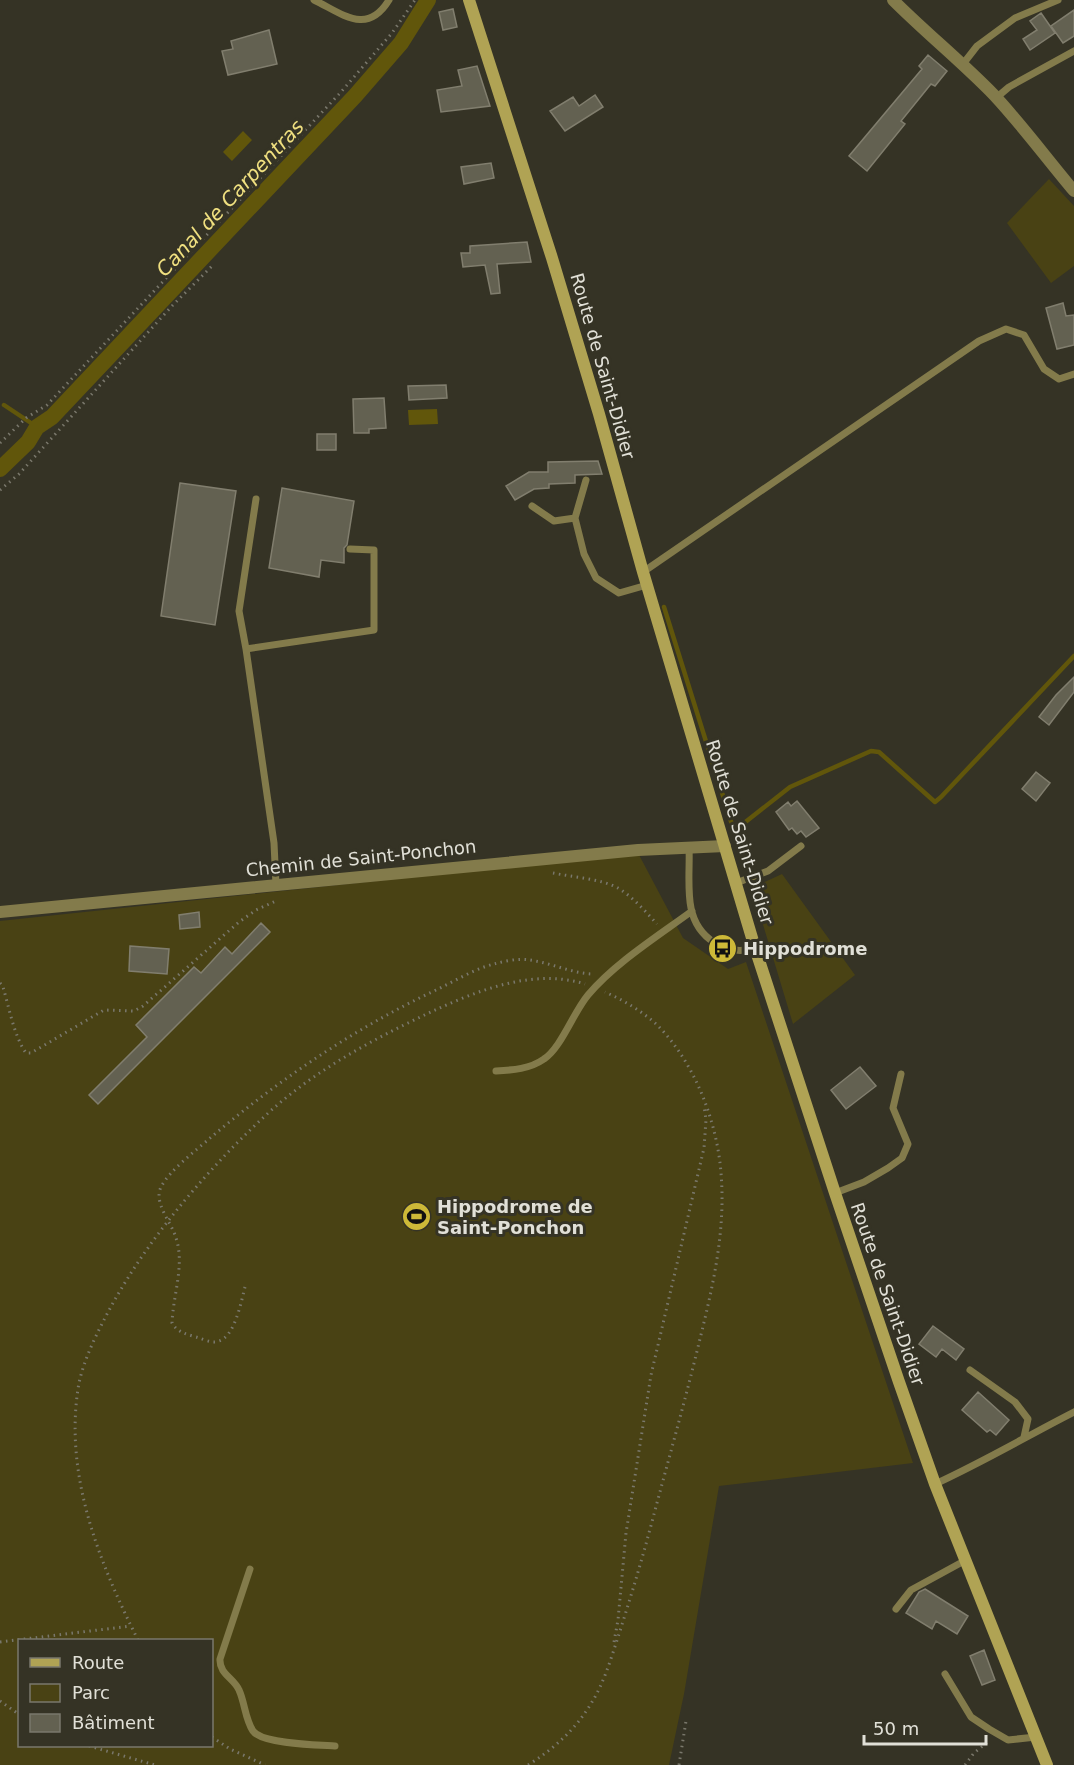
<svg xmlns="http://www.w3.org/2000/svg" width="1074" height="1765" font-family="'DejaVu Sans',sans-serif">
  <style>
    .green { fill: #494214; fill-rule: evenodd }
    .water { fill: #61560b }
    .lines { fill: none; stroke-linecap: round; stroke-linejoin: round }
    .stream { stroke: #61560b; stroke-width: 4.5 }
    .canal { stroke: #61560b; stroke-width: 16 }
    .building { fill: #636151; stroke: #817e6e; stroke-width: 1.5 }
    .path { stroke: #7a786c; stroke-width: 3; stroke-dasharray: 1.5 4.5; stroke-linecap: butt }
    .lane { stroke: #837b4b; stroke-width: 7 }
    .street { stroke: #837b4b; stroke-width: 12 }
    .secondary { stroke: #b0a354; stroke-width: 12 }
    .labels { text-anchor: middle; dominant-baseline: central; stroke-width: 6; stroke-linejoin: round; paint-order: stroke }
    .street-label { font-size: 18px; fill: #e1e0d7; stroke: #353325 }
    .poi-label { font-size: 18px; font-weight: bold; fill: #e1e0d7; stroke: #353325; text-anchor: start }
    .water-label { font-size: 20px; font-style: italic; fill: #f0e080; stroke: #353325 }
  </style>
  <rect width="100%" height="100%" fill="#353325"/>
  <!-- green -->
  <path class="green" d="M1049,179L1074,206V266L1051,283L1007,223Z
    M638,853L683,938L728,969L746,962L913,1463L719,1486L684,1694L669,1765H0V921ZM20,1640H212V1746H20Z
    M782,874L855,975L793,1024L752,888Z"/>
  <!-- water -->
  <path class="water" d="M243,131L252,140L232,161L223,152Z
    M437,409L438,424L409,425L408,410Z"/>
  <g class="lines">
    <!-- stream -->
    <path class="stream" d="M4,405L37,427
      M664,607L734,831L790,787L871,751L879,752L935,802L941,797L1074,656"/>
    <!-- canal -->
    <path class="canal" d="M0,469L28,442L37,427L52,417L355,96L401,43L428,0"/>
  </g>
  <!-- building -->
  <path class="building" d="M453,9L457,27L443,30L439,12Z
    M1074,10V36L1063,43L1051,26Z
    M1041,13L1055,33L1030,50L1023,39L1037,30L1030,21Z
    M269,30L277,64L228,75L222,51L233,49L231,41Z
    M928,55L947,71L935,86L931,84L901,121L905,124L867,171L849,156L922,69L919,66Z
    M477,66L490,106L441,112L437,90L462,86L458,70Z
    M595,95L603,107L565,131L550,111L573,97L579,106Z
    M491,163L494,178L464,184L461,167Z
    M527,242L531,262L497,264L500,293L491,294L485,265L463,267L461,253H470V246Z
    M1063,303L1066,316L1074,315V345L1057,349L1046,308Z
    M446,385L447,398L409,400L408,386Z
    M384,398L386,428L369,429V433H354L353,399Z
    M317,434H336V450H317Z
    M598,461L602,474L575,475V483L549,484V488L534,489L515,500L506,486L529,472H548V462Z
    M180,483L236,491L215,625L161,616Z
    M282,488L354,501L347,545L344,548V563L321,560L319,577L269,568Z
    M1074,677V692L1049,725L1039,717L1056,695Z
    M1036,772L1050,783L1036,801L1022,789Z
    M797,801L819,828L806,837L801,831L797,834L792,828L789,830L776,812L788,802L791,806Z
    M199,912L200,927L180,929L179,915Z
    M261,923L270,932L98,1104L89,1095L147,1037L136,1025L194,967L201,973L225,947L232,954Z
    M130,946L169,949L167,974L129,971Z
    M860,1067L876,1086L846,1109L831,1090Z
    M933,1326L964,1349L956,1360L942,1349L936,1357L919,1344Z
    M978,1392L1009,1420L996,1435L990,1430L987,1432L962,1410Z
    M925,1589L968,1616L957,1634L936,1621L932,1629L906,1613L919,1592Z
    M984,1650L995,1680L982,1685L970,1656Z"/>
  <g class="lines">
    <!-- path -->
    <path class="path" d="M0,443L26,418L47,405L341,92L392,33L415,0
      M0,490L19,474L172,306L214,264
      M553,873C572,877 602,879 618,888C633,897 645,911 657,924
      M0,983L3,987C9,1007 14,1036 26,1053H31L104,1010L134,1011L143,1006L239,922L256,910L278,900
      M245,1287C241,1302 235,1336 219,1341C212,1344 203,1339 196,1337C186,1334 177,1332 172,1323C173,1295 185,1265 176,1238C172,1223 153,1203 161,1187C169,1171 195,1151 209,1139C277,1081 355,1028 436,990C455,981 474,969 494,964C505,961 519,958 530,960C551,963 571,973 592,974
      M138,1640C99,1562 63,1473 79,1383C84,1360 95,1337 106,1316C139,1253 183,1199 232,1148C251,1129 270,1110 292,1093C334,1060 384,1034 433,1011C479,990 534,968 585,984
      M0,1642L131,1626
      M614,1642L618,1620L626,1533L651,1375L704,1148L706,1120L704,1106
      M0,1701L20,1715
      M212,1737L230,1749L265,1765
      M89,1746L155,1765
      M528,1765C555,1748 576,1729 592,1702C605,1681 612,1655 620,1631C632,1593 643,1556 653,1518C668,1461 684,1405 698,1347C712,1290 726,1233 721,1173C717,1121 694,1060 655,1023C640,1010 623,1000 605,992
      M679,1765L686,1721
      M965,1765L974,1753L989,1741"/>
    <!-- lane -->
    <path class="lane" d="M314,0C343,14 367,36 389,0
      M963,64L977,46L1015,18L1058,0
      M996,98L1009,87L1074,51
      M256,499L239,611L246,649L274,843L276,885
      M532,506L554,521L575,518L584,554L596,578L619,593L647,585
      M575,518L586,480
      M643,572L979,341L1006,329L1024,335L1044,369L1059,379L1074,374
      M246,649L374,630V550L350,549
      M689,846C690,866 687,889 691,908C697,938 726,957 755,948
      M736,883L768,871L801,846
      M496,1071C513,1070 530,1069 544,1059C561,1048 573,1013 588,995C615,963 658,936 692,911
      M835,1193L864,1182L888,1168L902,1158L908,1144L893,1108L901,1074
      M970,1370L1015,1402L1028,1419L1024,1437
      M935,1484C983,1462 1027,1436 1074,1412
      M250,1569L220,1659C219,1674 234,1678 239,1690C245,1703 245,1719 253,1731C262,1744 319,1745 335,1746
      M896,1609L911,1590L966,1560
      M945,1674L971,1717L989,1729L1008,1740L1036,1737"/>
    <!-- street -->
    <path class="street" d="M893,0C926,33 962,62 994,95C1022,125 1047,159 1074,191
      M0,912L638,850L725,846"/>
    <!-- secondary -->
    <path class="secondary" d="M469,0L552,258L599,414L643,572L755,948L835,1193L899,1382L935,1484L1047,1765"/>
  </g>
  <!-- icons -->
  <defs>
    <symbol id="bus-disc" viewBox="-11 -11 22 22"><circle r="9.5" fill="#cdb938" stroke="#353325"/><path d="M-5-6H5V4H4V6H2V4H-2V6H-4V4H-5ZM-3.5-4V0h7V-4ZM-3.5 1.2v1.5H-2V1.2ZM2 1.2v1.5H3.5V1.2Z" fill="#111"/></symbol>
    <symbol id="stadium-disc" viewBox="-11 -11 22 22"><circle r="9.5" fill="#cdb938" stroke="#353325"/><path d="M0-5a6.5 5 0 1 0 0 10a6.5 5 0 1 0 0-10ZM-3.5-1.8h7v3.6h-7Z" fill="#111"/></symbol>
  </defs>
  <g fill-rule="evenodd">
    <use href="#bus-disc" x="706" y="932" width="33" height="33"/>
    <use href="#stadium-disc" x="400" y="1200" width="33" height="33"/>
  </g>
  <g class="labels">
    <!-- street labels -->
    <g class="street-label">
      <text transform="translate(603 366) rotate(74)">Route de Saint-Didier</text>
      <text transform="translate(740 832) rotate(73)">Route de Saint-Didier</text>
      <text transform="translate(361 858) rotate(-6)">Chemin de Saint-Ponchon</text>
      <text transform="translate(888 1294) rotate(71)">Route de Saint-Didier</text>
    </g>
    <!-- poi labels -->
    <g class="poi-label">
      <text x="743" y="948">Hippodrome</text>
      <text x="437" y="1206">Hippodrome de<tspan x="437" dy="21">Saint-Ponchon</tspan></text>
    </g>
    <!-- water labels -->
    <g class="water-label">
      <text transform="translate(230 198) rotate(-47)">Canal de Carpentras</text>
    </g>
  </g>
  <!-- legend -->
  <rect x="18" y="1639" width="195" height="108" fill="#353325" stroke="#7a786c" stroke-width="1.5"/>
  <rect x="30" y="1658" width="30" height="9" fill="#b0a354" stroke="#7a786c" stroke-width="1.5"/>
  <text x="72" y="1669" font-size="18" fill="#e1e0d7">Route</text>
  <rect x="30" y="1684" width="30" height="18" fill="#494214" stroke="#7a786c" stroke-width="1.5"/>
  <text x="72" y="1699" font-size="18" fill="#e1e0d7">Parc</text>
  <rect x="30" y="1714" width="30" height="18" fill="#636151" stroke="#7a786c" stroke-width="1.5"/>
  <text x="72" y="1729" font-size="18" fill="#e1e0d7">Bâtiment</text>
  <!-- scale -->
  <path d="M864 1735v9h122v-9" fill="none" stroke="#e1e0d7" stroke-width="3"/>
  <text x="873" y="1735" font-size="18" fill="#e1e0d7" stroke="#353325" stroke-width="4.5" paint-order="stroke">50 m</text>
</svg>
